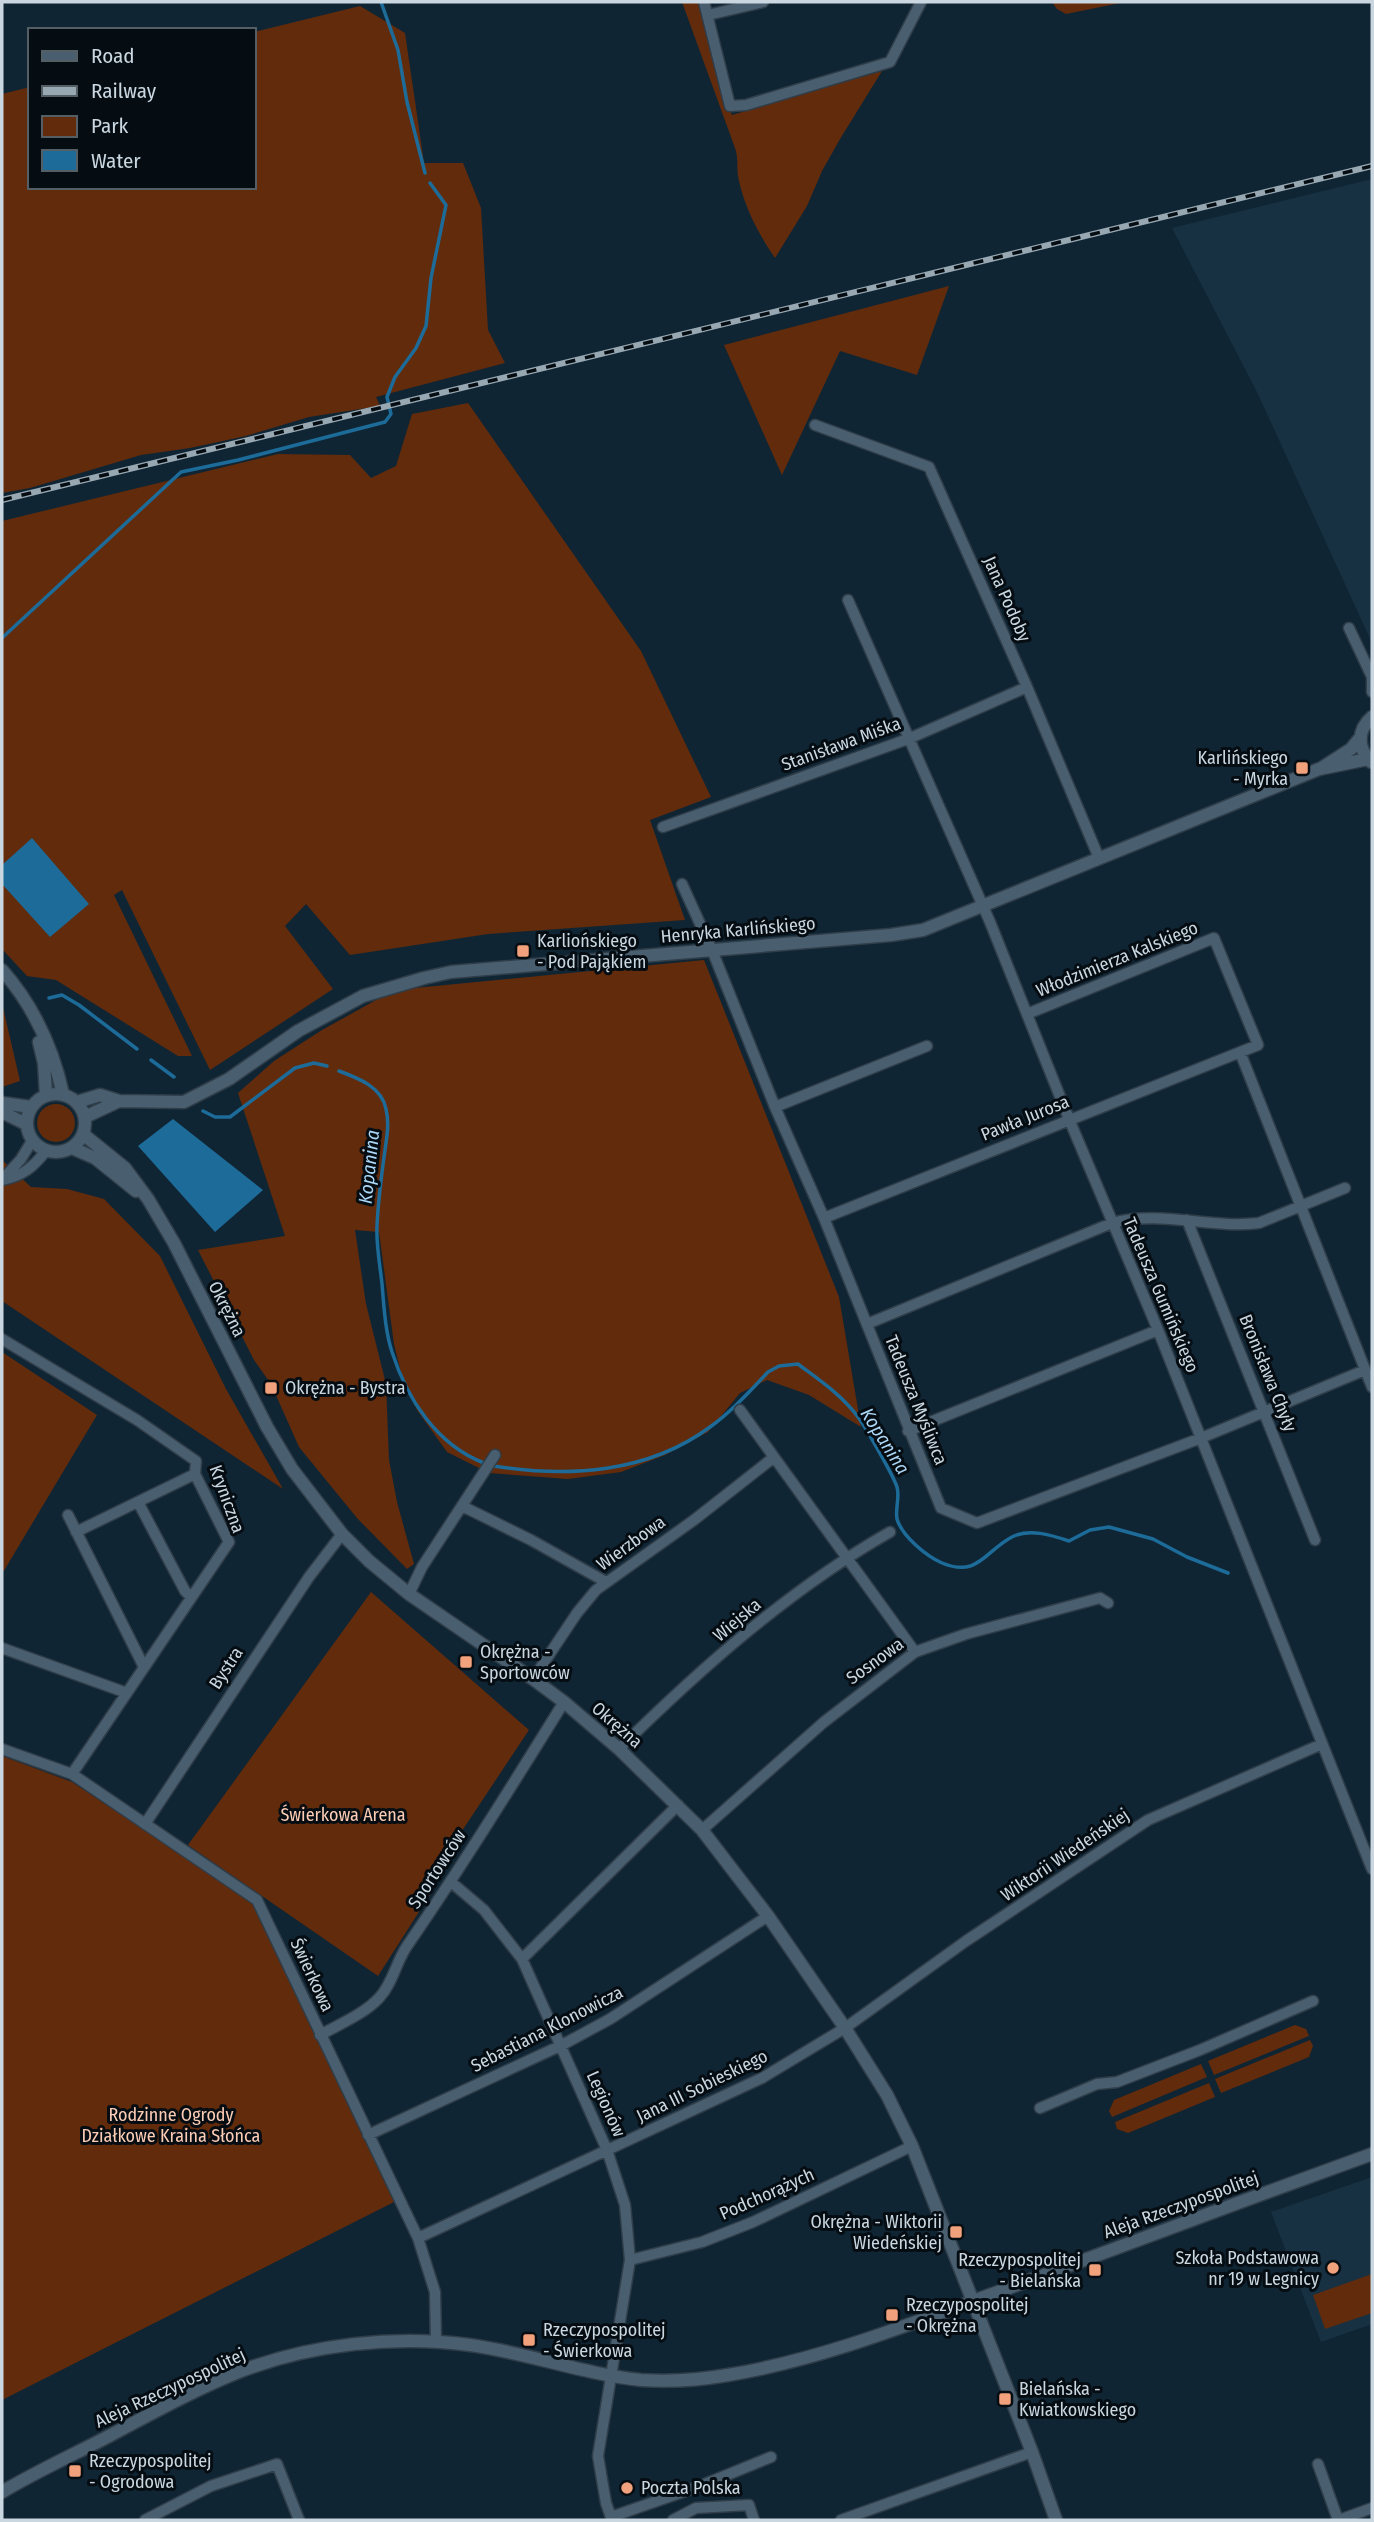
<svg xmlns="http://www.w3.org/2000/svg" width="1374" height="2522" font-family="'Fira Sans Condensed',sans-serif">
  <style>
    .built { fill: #173143 }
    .green { fill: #622b0c }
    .water { fill: #1d6b99 }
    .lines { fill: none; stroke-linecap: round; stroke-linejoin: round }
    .stream { stroke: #1d6b99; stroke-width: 3.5 }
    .minor-casing { stroke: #303e4a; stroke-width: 13 }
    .tertiary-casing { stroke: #303e4a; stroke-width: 15 }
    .minor { stroke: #495f70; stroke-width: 10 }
    .tertiary { stroke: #495f70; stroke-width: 12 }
    .rail-casing { stroke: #98a8b2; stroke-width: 6 }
    .rail { stroke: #050d13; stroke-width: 3.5; stroke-dasharray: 10; stroke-linecap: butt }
    .poi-dot { fill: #f1a17b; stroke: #050d13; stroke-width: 2.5 }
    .labels { text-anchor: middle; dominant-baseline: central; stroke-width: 6; stroke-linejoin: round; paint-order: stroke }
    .street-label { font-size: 18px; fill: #cad7e0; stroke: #050d13 }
    .poi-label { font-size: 18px; fill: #cad7e0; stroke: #050d13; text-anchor: start }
    .park-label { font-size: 18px; fill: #fcccb5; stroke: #050d13 }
    .water-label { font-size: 19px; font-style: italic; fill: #acd7f7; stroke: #050d13 }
  </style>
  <rect width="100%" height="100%" fill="#102533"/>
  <!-- built -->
  <path class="built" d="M1372,179V643L1257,392L1172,228Z
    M1372,2177V2324L1321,2342L1271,2212Z"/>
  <!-- green -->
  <path class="green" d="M682,2H700L723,95L732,115L882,71L840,139L822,171L807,206L775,258C759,235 745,208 739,181C736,169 739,159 735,148Z
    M1052,2H1125L1066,14L1057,9Z
    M360,6L405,33L424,163H463L481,208L488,330L505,363L376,397L380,406L309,417L246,436L190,448L141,455L30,488L2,493V94L30,87V187H254V32Z
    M949,286L917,375L840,351L782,475L724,345Z
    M468,403L641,651L711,797L650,820L685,920L488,934L350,955L306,904L285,926L333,989L210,1070L122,890L114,895L192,1056H178L56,980L27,976L2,949V521L278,454L350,455L371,478L396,466L412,414Z
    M704,960L839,1297L861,1427L809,1395L767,1380L740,1393L708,1432L665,1455L621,1472L568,1479L489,1473L447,1452L417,1410L402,1377L394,1344L379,1232L355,1230L366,1304L386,1384L389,1460L397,1502L414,1564L407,1569L357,1518L299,1447L271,1384L254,1360L198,1250L285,1236L238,1093L274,1061L322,1030L394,990Z
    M2,1003L20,1081L2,1087Z
    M37 1123a19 19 0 1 1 38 0a19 19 0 1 1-38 0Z
    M2,1160L31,1187L67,1189L104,1199L160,1256L226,1389L283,1489L2,1301Z
    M2,1352L97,1415L2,1574Z
    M371,1592L529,1730L426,1885L433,1890L378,1976L188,1845Z
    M2,1756L72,1782L254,1903L394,2202L2,2400Z
    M1295,2025L1306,2029L1309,2036L1214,2075L1208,2061Z
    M1310,2040L1313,2046L1309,2057L1221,2093L1215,2079Z
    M1201,2064L1207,2077L1112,2117L1109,2111L1114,2100Z
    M1209,2083L1215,2097L1128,2133L1117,2129L1115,2122Z
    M1372,2274V2313L1325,2329L1313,2295Z"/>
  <!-- water -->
  <path class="water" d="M32,838L89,904L50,937L2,884V865Z
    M173,1119L263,1190L215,1232L138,1146Z"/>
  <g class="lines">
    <!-- stream -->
    <path class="stream" d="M381,2L398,50L407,102L425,173
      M2,638L181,472L238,460L385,422L391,414L387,397L395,377L416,348L426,326L431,278L446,205L430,183
      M49,998L62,995L79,1005L137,1049
      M151,1060L174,1077
      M339,1071C358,1078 382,1087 386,1109C390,1125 386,1141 384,1157C381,1179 378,1203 377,1226C376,1245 380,1265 382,1284C384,1306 385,1331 392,1352C407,1399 437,1445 484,1463
      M203,1111L215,1117H230L295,1068L314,1063L327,1066
      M494,1466C568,1478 648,1473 710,1427C731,1412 750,1391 768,1372L779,1366L798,1364C818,1379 842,1395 858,1417C866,1428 893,1475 897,1487C900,1497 895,1509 897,1519C902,1536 926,1556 942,1563C978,1578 985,1551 1012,1537C1029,1528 1051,1535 1069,1541L1090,1530L1109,1527L1153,1539L1187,1557L1228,1573"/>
    <defs>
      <path id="minor" d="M704,2L730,106L746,105L890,62L921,2
        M708,15L763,2
        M815,425L929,467L1027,687L1099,858
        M848,600L990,922L1069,1119L1158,1330L1372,1869
        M1349,628L1372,677
        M1372,676V692
        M663,827L908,739L1027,687
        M682,884L712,950L775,1107L824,1218L941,1508L977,1523L1201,1438L1365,1370
        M1240,1052L1372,1387
        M775,1107L927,1046
        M3,1179L21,1159L32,1141
        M2,1180C23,1176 33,1167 46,1151
        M824,1218L1258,1045L1214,938L1027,1014
        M1187,1220L1315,1540
        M867,1324L1112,1223C1160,1210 1211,1229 1259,1223L1345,1188
        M2,1339L137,1420L196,1461L195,1474L229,1542L72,1774
        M740,1410L915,1652
        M908,1431L1158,1330
        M138,1502L185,1591L191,1597
        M462,1506L531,1540L606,1582
        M68,1515L144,1667
        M76,1532L195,1474
        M409,1594L422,1567L495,1455
        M2,1648L127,1693
        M533,1679L577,1613L596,1590L694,1520L773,1458
        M2,1749L72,1774L257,1900L418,2238L435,2292L436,2342
        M619,1749C701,1668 790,1589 890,1532
        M145,1824L309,1577L342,1534
        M702,1830L824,1722L915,1652L966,1634L1100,1598L1108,1603
        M451,1882L484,1910L522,1959L607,2150L625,2205L630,2260L598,2456L606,2503L612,2520
        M522,1959L678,1805
        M320,2035C340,2024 364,2014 379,1998C393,1983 396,1962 407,1946C462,1866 513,1784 564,1702
        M1040,2108L1097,2084L1117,2082L1200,2050L1313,2001
        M368,2135L562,2045L610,2019L768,1916
        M418,2238L762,2078L845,2028L966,1941L1148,1820L1322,1744
        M630,2260L702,2242L753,2222L912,2146
        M1318,2464L1338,2520
        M611,2517L700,2486L771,2457
        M145,2520L211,2486L277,2464L299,2520
        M673,2520L696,2508L749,2505L754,2520
        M841,2520L1032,2452
        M1339,2520L1372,2508"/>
      <path id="tertiary" d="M1371,762C1357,748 1357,730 1372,717
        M1320,769L1351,749L1360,738
        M2,970C33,1005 53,1049 63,1094
        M39,1042L44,1063L46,1095
        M27 1123a29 29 0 1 1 58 0a29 29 0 1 1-58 0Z
        M77,1102L100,1095L119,1101L184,1102L229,1079L298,1031L363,996L424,978L451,972L891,935L923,930L1319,769L1368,759
        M2,1103L31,1107
        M2,1112L26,1124
        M85,1117L119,1101
        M83,1134L125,1168L148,1199L174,1243L267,1427L292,1469L342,1534L369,1561L409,1594L533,1679L564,1702L619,1749L702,1830L768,1916L845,2028L887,2095L912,2146L1032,2452L1056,2520
        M72,1148L95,1158L136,1191
        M2,2492C37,2471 75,2454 111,2435C154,2412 196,2389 241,2371C312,2344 395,2335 470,2345C528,2353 583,2374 641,2380C669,2382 699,2380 728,2375C820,2360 910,2324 998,2292C1122,2246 1247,2199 1372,2154"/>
    </defs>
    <!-- minor casing -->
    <use href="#minor" class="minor-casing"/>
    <!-- tertiary casing -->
    <use href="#tertiary" class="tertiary-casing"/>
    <!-- minor -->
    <use href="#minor" class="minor"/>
    <!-- tertiary -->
    <use href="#tertiary" class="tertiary"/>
    <defs>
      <path id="rail" d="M2,500L1372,166"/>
    </defs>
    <!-- rail casing -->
    <use href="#rail" class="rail-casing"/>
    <!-- rail -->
    <use href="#rail" class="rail"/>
  </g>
  <!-- markers -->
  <g class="poi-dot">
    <rect x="1295" y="761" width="14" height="14" rx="3.5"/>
    <rect x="516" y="944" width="14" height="14" rx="3.5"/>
    <rect x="264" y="1381" width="14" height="14" rx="3.5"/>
    <rect x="459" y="1655" width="14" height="14" rx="3.5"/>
    <rect x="949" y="2225" width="14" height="14" rx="3.5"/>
    <circle cx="1333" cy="2268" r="7"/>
    <rect x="1088" y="2263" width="14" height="14" rx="3.5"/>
    <rect x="885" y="2308" width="14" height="14" rx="3.5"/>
    <rect x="522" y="2333" width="14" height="14" rx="3.5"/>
    <rect x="998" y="2392" width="14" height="14" rx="3.5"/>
    <rect x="68" y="2464" width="14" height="14" rx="3.5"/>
    <circle cx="627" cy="2488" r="7"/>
  </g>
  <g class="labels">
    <!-- street labels -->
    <g class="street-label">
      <text transform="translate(1007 599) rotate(66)">Jana Podoby</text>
      <text transform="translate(841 744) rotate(-20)">Stanisława Miśka</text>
      <text transform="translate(738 930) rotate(-5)">Henryka Karlińskiego</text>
      <text transform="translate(1117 959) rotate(-22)">Włodzimierza Kalskiego</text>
      <text transform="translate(1025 1118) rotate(-22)">Pawła Jurosa</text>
      <text transform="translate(1161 1295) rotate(67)">Tadeusza Gumińskiego</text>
      <text transform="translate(227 1309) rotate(63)">Okrężna</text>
      <text transform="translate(1268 1373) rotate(68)">Bronisława Chyły</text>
      <text transform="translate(916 1400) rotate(68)">Tadeusza Myśliwca</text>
      <text transform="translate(227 1499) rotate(70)">Kryniczna</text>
      <text transform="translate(631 1543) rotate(-36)">Wierzbowa</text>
      <text transform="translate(737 1620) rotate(-40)">Wiejska</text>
      <text transform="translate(875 1661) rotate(-36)">Sosnowa</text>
      <text transform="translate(226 1668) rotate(-57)">Bystra</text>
      <text transform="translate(617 1725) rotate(41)">Okrężna</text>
      <text transform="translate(1065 1855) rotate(-34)">Wiktorii Wiedeńskiej</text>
      <text transform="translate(437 1869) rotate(-57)">Sportowców</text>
      <text transform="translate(312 1975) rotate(65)">Świerkowa</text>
      <text transform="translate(547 2029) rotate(-27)">Sebastiana Klonowicza</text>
      <text transform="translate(702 2086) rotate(-26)">Jana III Sobieskiego</text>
      <text transform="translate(606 2104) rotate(66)">Legionów</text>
      <text transform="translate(767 2194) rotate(-24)">Podchorążych</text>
      <text transform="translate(1181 2205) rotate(-20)">Aleja Rzeczypospolitej</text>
      <text transform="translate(170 2388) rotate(-25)">Aleja Rzeczypospolitej</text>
    </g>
    <!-- poi labels -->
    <g class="poi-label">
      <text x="1288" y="758" text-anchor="end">Karlińskiego<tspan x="1288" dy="21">- Myrka</tspan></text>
      <text x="537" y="941">Karliońskiego<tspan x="537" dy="21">- Pod Pająkiem</tspan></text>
      <text x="285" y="1388">Okrężna - Bystra</text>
      <text x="480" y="1652">Okrężna -<tspan x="480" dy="21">Sportowców</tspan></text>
      <text x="942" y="2222" text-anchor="end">Okrężna - Wiktorii<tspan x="942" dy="21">Wiedeńskiej</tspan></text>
      <text x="1319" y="2258" text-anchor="end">Szkoła Podstawowa<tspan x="1319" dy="21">nr 19 w Legnicy</tspan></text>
      <text x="1081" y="2260" text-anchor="end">Rzeczypospolitej<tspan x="1081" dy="21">- Bielańska</tspan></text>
      <text x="906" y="2305">Rzeczypospolitej<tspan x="906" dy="21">- Okrężna</tspan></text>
      <text x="543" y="2330">Rzeczypospolitej<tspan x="543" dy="21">- Świerkowa</tspan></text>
      <text x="1019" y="2389">Bielańska -<tspan x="1019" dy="21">Kwiatkowskiego</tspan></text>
      <text x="89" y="2461">Rzeczypospolitej<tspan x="89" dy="21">- Ogrodowa</tspan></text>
      <text x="641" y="2488">Poczta Polska</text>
    </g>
    <!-- park labels -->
    <g class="park-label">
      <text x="343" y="1815">Świerkowa Arena</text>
      <text x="171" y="2115">Rodzinne Ogrody<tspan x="171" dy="21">Działkowe Kraina Słońca</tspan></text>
    </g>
    <!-- water labels -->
    <g class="water-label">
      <text transform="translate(369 1167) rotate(-84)">Kopanina</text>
      <text transform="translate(885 1441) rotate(58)">Kopanina</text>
    </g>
  </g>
  <!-- border -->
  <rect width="1374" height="2522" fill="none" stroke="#cad7e0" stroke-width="7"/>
  <!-- legend -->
  <rect x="28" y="28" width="228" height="161" fill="#050d13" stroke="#545e65" stroke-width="2"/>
  <rect x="42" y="51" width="35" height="10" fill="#495f70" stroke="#545e65" stroke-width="2"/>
  <text x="91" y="63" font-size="21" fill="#cad7e0">Road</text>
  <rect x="42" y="86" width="35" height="10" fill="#98a8b2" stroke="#545e65" stroke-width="2"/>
  <text x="91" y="98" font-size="21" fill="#cad7e0">Railway</text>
  <rect x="42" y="116" width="35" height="21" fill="#622b0c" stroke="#545e65" stroke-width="2"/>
  <text x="91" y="133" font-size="21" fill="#cad7e0">Park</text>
  <rect x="42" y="150" width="35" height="21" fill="#1d6b99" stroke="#545e65" stroke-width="2"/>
  <text x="91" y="168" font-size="21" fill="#cad7e0">Water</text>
</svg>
